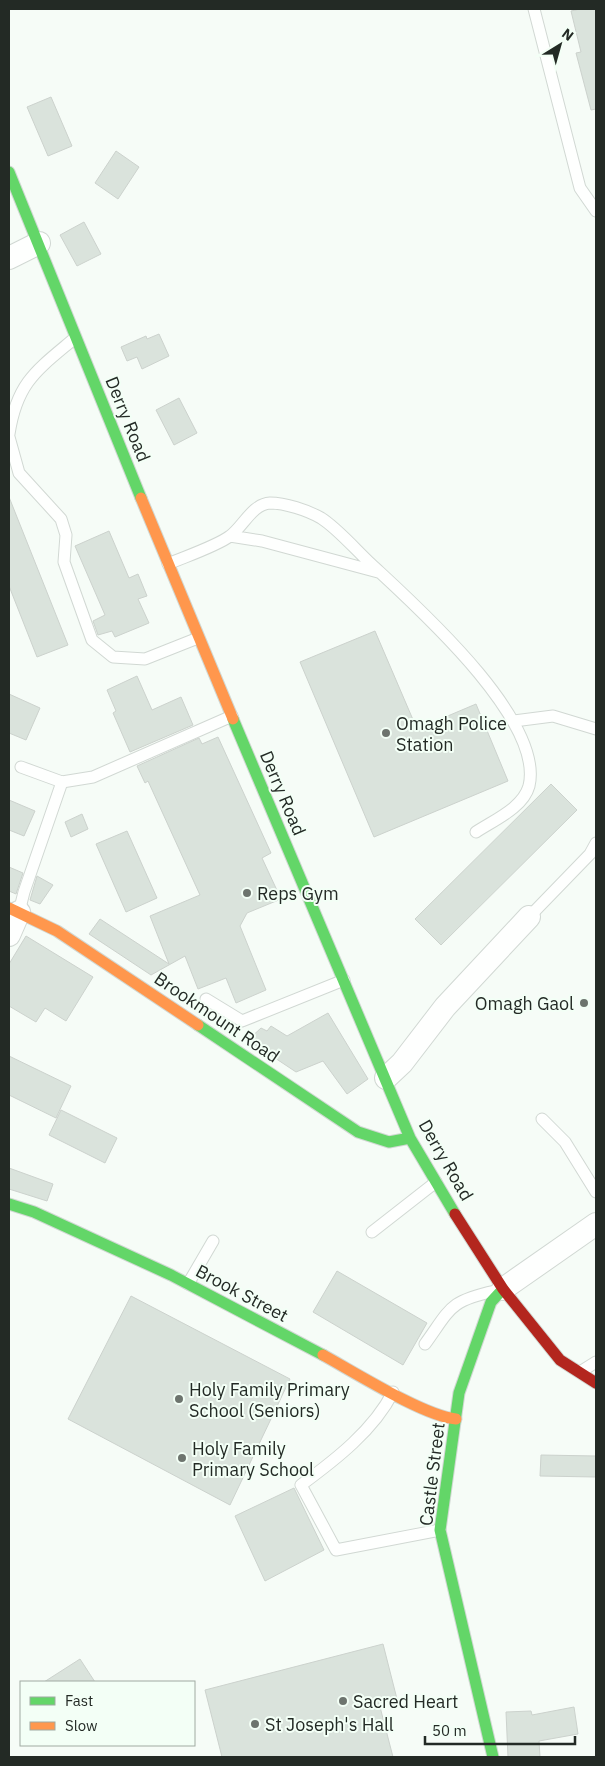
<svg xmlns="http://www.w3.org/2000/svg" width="605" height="1766" font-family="'IBM Plex Sans',sans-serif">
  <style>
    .building { fill: #dae3dc; stroke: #ccd2cd }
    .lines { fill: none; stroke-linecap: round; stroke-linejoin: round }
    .lane-casing { stroke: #d1d8d3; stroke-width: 13 }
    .street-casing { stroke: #d1d8d3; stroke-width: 24 }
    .fast-casing { stroke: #d1d8d3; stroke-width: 13 }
    .slow-casing { stroke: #d1d8d3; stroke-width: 13 }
    .jam-casing { stroke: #d1d8d3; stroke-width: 13 }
    .lane { stroke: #fefffe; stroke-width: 11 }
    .street { stroke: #fefffe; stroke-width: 22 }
    .fast { stroke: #63d668; stroke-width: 11 }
    .slow { stroke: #ff974d; stroke-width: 11 }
    .jam { stroke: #b3261e; stroke-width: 11 }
    .poi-dot { fill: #6d746e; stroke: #f3fff6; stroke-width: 2 }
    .labels { text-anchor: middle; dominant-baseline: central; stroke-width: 4; stroke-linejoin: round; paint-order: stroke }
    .street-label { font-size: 18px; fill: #232a25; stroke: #f3fff6 }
    .poi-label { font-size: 18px; fill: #232a25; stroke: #f3fff6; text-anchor: start }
  </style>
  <rect width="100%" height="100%" fill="#f6fcf7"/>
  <!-- building -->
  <path class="building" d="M580,9H596V109L591,110L576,53L581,52L571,11Z
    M51,97L72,146L48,156L27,107Z
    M116,151L139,167L118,199L95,183Z
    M84,222L101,254L77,266L60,235Z
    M159,334L169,356L142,369L137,357L127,361L121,347L146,336L147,339Z
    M179,398L197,433L174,445L156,410Z
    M9,497L68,645L37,657L9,586Z
    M109,531L129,578L138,574L147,596L138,599L149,623L115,637L112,631L98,635L93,621L105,615L75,546Z
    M375,631L417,729L476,704L508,781L374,837L300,662Z
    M137,676L152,710L181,697L193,725L130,752L113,713L116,711L107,690Z
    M9,694L40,708L26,740L9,733Z
    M218,737L271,853L262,858L281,899L247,913L240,926L266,990L236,1003L226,978L198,989L185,956L151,975L89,934L100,919L169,964L150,916L200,895L148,781L145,783L137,766L199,738L202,744Z
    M551,784L577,810L441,945L415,919Z
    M9,800L35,811L24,836L9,830Z
    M82,814L88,829L71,837L65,822Z
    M127,831L157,898L126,912L96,844Z
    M9,867L23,873L16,894L9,891Z
    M37,876L53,885L40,904L30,900Z
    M26,936L93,977L66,1021L45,1008L36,1022L9,1006V964Z
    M328,1013L368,1079L347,1094L323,1061L296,1072L248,1040L261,1028L267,1031L271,1026L287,1036Z
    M9,1056L71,1086L56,1118L9,1095Z
    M61,1110L117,1138L105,1163L49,1135Z
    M9,1168L53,1184L47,1201L9,1189Z
    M337,1271L427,1323L403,1365L313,1312Z
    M131,1296L290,1379L230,1505L68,1419Z
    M541,1455L596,1456V1477L540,1476Z
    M294,1488L324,1550L265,1581L235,1516Z
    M383,1644L397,1699L379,1703L393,1757H222L205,1690Z
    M80,1659L95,1682H44Z
    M574,1707L578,1734L539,1741L540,1757H508L506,1712L531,1711L532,1715Z"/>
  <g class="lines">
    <defs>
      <path id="lane" d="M534,9L580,188L596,211
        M9,434C17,382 37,370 75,338
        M9,437L19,473L61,519L66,535L64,562L92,640L113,657L145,659L198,638
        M230,536L262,541L378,572
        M168,564C184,557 217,546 230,536C243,527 252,504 270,503C285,503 307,510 321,518C337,528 356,550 371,564C415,605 545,720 529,786C523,808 494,820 476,832
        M514,721L553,716L596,729
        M21,767L62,782L93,777L232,716
        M19,912L24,892L62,782
        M529,917L590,854L596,843
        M206,999L242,1021L344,980
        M542,1119L565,1142L596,1192
        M372,1232L436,1182
        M188,1284L213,1241
        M425,1344C451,1308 449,1301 495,1291
        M580,1372L596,1362
        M393,1392C374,1430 335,1460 301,1485L336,1550L440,1530"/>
      <path id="street" d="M9,258L39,243
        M9,935L19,912
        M386,1078L402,1063L445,1007L529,917
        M503,1289L596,1224"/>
      <path id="fast" d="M9,172L141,498
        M233,719L410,1138L455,1214
        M198,1025L358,1132L389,1142L410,1138
        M9,1204L34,1212L171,1275L323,1355
        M493,1757L440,1530L459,1393L491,1302L503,1289"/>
      <path id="slow" d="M141,498L233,719
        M9,908L57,931L198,1025
        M323,1355C354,1372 424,1416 456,1419"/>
      <path id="jam" d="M455,1214L503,1289L560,1360L596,1383"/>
    </defs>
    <!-- lane casing -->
    <use href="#lane" class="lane-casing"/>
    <!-- street casing -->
    <use href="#street" class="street-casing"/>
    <!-- fast casing -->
    <use href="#fast" class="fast-casing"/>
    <!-- slow casing -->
    <use href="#slow" class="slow-casing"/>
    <!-- jam casing -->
    <use href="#jam" class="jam-casing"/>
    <!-- lane -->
    <use href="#lane" class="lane"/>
    <!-- street -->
    <use href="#street" class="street"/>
    <!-- fast -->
    <use href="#fast" class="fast"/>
    <!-- slow -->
    <use href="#slow" class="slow"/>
    <!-- jam -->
    <use href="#jam" class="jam"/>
  </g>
  <!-- markers -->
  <g class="poi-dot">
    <circle cx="386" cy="733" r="5"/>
    <circle cx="247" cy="893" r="5"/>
    <circle cx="584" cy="1003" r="5"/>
    <circle cx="179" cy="1399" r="5"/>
    <circle cx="182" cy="1458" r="5"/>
    <circle cx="343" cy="1701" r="5"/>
    <circle cx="255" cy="1724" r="5"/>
  </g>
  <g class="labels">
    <!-- street labels -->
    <g class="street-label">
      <text transform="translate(128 419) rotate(68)">Derry Road</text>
      <text transform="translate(283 793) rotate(67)">Derry Road</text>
      <text transform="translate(217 1017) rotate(34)">Brookmount Road</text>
      <text transform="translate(446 1160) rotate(60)">Derry Road</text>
      <text transform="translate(242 1293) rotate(28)">Brook Street</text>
      <text transform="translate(432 1474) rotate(-83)">Castle Street</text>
    </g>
    <!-- poi labels -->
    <g class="poi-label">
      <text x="396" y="723">Omagh Police<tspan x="396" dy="21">Station</tspan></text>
      <text x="257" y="893">Reps Gym</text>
      <text x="574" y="1003" text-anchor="end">Omagh Gaol</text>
      <text x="189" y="1389">Holy Family Primary<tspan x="189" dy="21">School (Seniors)</tspan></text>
      <text x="192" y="1448">Holy Family<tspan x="192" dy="21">Primary School</tspan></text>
      <text x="353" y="1701">Sacred Heart</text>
      <text x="265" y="1724">St Joseph's Hall</text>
    </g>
  </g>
  <!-- border -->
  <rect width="605" height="1766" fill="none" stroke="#232a25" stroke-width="20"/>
  <!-- legend -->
  <rect x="20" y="1681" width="175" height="65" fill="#f3fff6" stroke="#a0aaa2"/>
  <rect x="30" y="1697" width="25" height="8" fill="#63d668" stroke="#a0aaa2"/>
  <text x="65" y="1706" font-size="15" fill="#232a25">Fast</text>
  <rect x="30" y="1722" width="25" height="8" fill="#ff974d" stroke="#a0aaa2"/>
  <text x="65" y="1731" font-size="15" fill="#232a25">Slow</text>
  <!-- north arrow -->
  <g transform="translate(560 45) rotate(37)" stroke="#f3fff6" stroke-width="4" paint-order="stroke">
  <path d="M0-4L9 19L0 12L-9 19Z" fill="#232a25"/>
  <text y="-8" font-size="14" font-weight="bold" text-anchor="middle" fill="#232a25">N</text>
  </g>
  <!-- scale -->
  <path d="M425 1736v8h150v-8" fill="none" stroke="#232a25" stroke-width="2.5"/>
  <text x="432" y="1736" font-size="15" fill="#232a25" stroke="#f3fff6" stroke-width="4" paint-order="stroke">50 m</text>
</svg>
